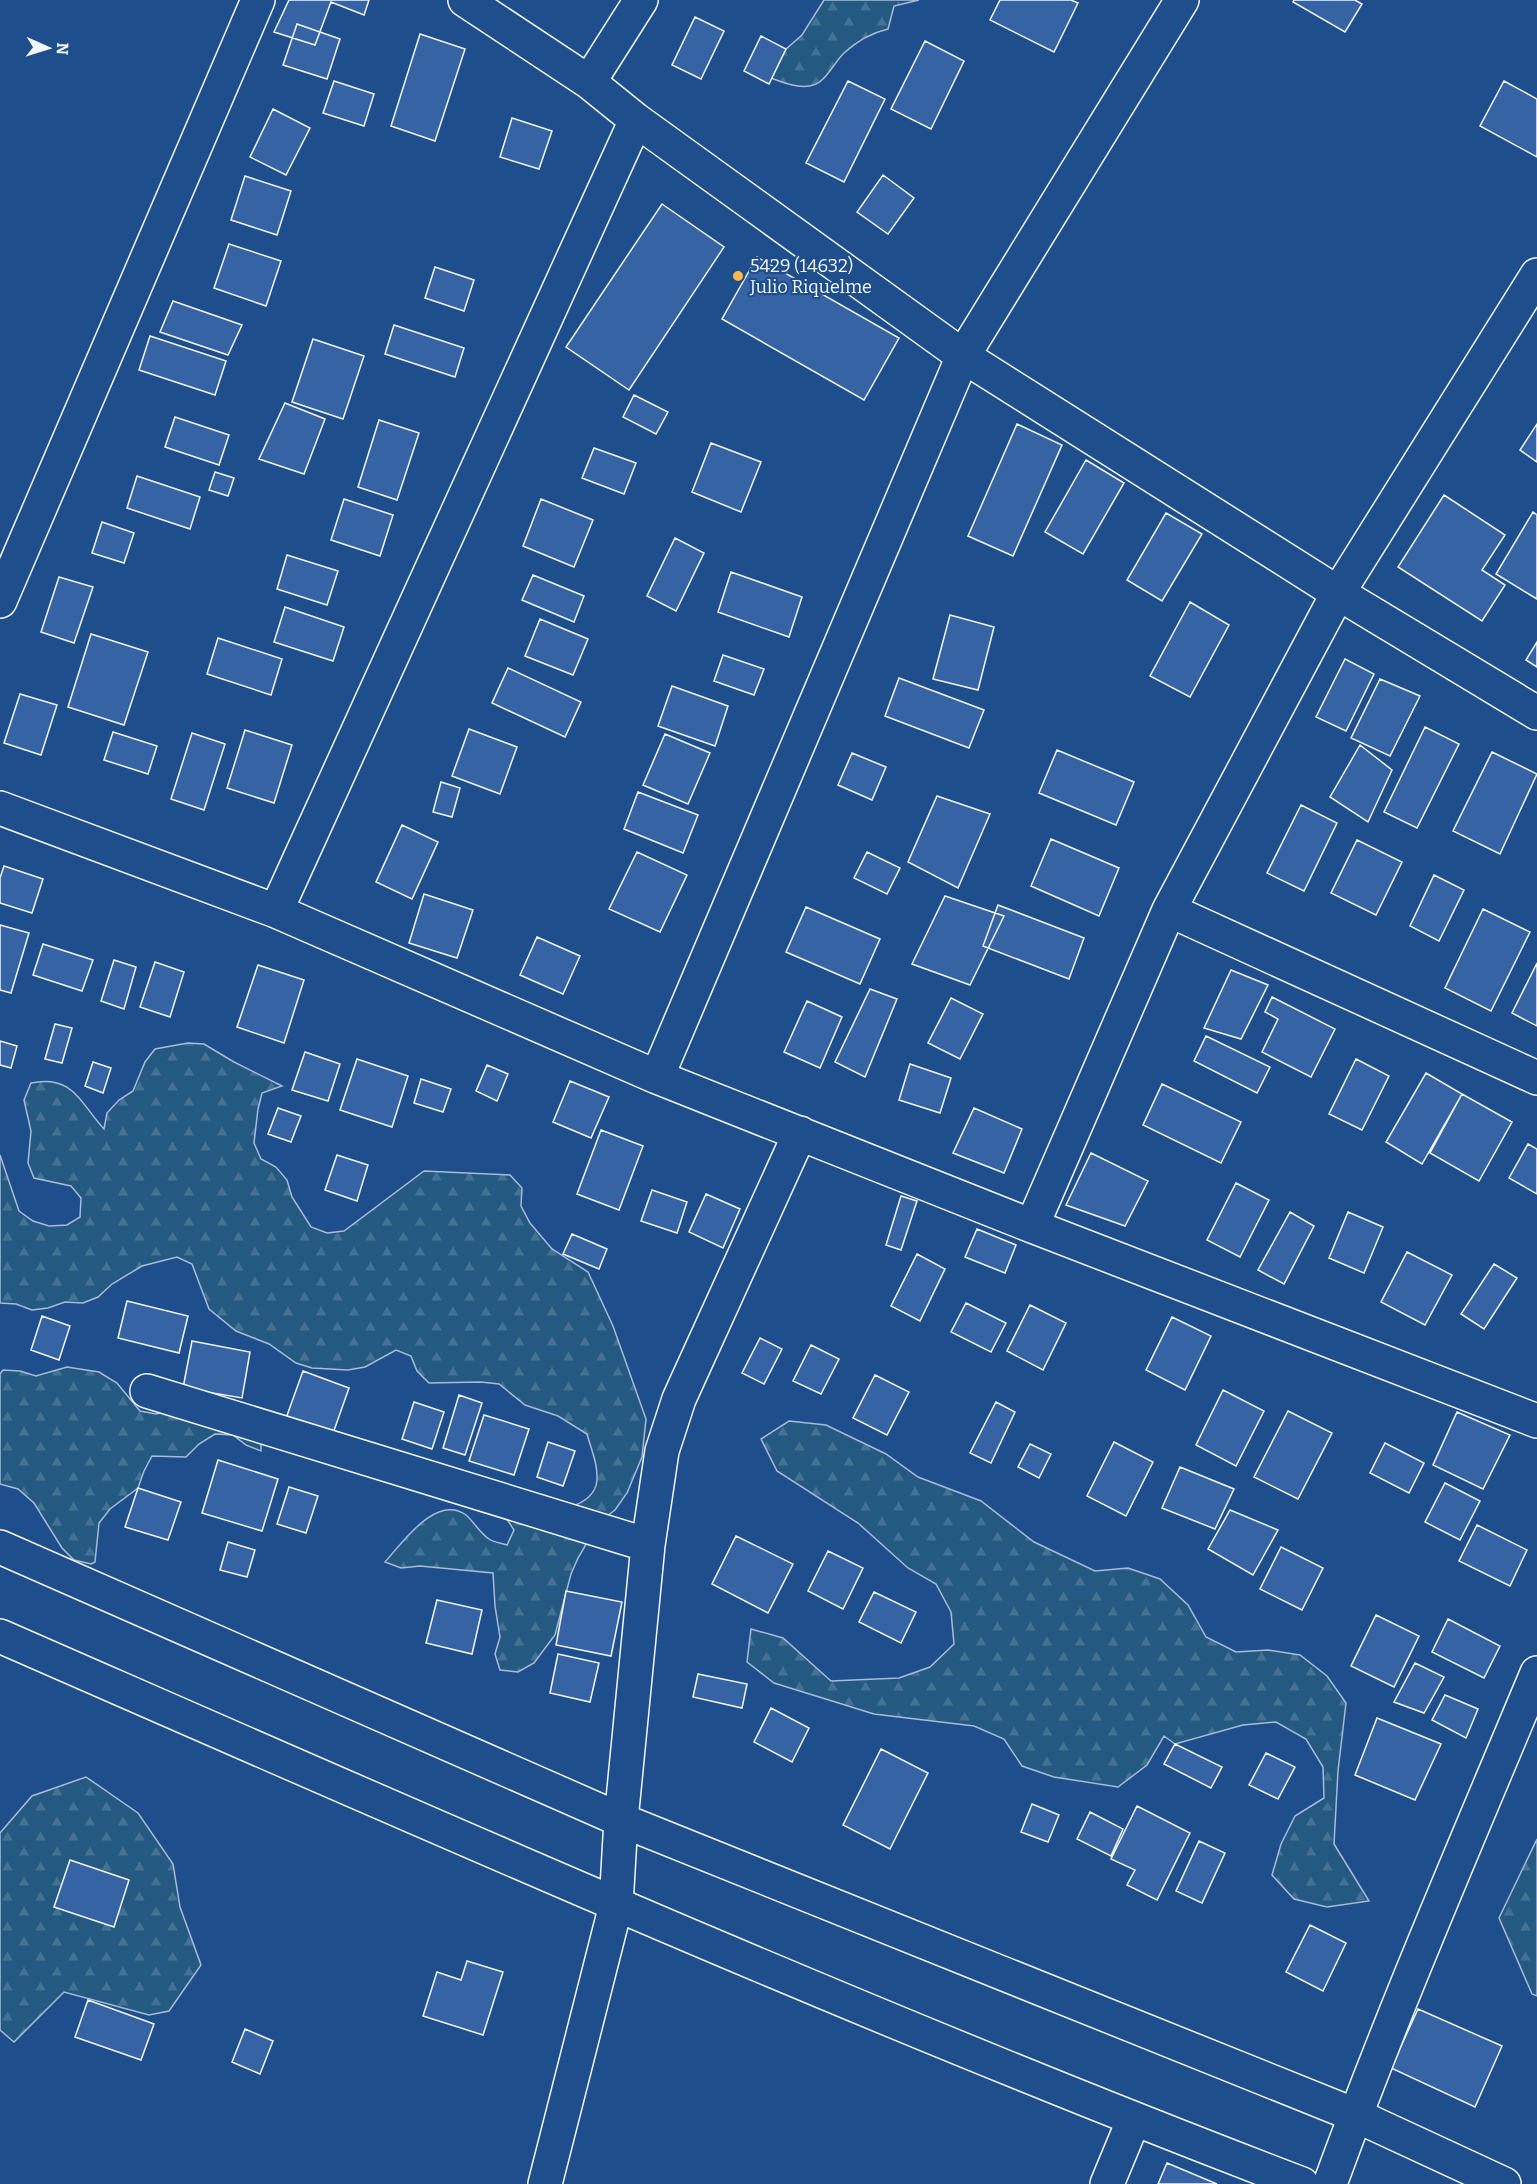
<svg xmlns="http://www.w3.org/2000/svg" width="1537" height="2184" font-family="Bitter,serif">
  <style>
    .forest { fill: url(#forest-firs); stroke: #a8bbd7; stroke-width: 1.5 }
    .building { fill: #3563a3; stroke: #f2f6ff; stroke-width: 1.5 }
    .lines { fill: none; stroke-linecap: round; stroke-linejoin: round }
    .minor-casing { stroke: #f2f6ff; stroke-width: 36 }
    .minor { stroke: #1f4e8c; stroke-width: 33 }
    .poi-dot { fill: #ffb74d; stroke: #1f4e8c; stroke-width: 2 }
    .labels { text-anchor: middle; dominant-baseline: central; stroke-width: 4.5; stroke-linejoin: round; paint-order: stroke }
    .poi-label { font-size: 18px; fill: #f2f6ff; stroke: #1f4e8c; text-anchor: start }
  </style>
  <defs>
    <pattern id="forest-firs" width="22" height="20" patternUnits="userSpaceOnUse" patternTransform="scale(1.5)"><rect width="22" height="20" fill="#245a82"/><path d="M5 1l3.5 6h-7zM16 11l3.5 6h-7z" fill="#447295"/></pattern>
  </defs>
  <rect width="100%" height="100%" fill="#1f4e8c"/>
  <!-- forest -->
  <path class="forest" d="M824,0H919L894,6L888,29C871,33 857,41 844,53C836,61 831,71 823,79C810,93 786,84 771,78L769,50L786,49L802,35Z
    M188,1043L204,1044L234,1062L282,1086L262,1093L258,1109L254,1143L261,1159L276,1167L287,1180L292,1197L311,1227L327,1233L344,1231L424,1171L510,1175L522,1188L521,1206L530,1223L552,1249L588,1272L613,1326L646,1419L642,1457L627,1493L615,1510L599,1522L578,1558L571,1574L555,1635L534,1663L518,1672L500,1670L495,1654L500,1637L495,1606L493,1573L420,1566L401,1568L385,1562C403,1542 436,1494 466,1515C474,1522 480,1533 489,1539C493,1542 501,1543 507,1545L514,1530L505,1516C531,1513 594,1515 597,1480C598,1464 591,1449 587,1434L558,1416L525,1405L499,1384L481,1382L429,1383L417,1371L411,1356L396,1350L365,1367L348,1370L312,1368L296,1363L269,1344L236,1331L209,1309L192,1264L177,1257L142,1266L112,1284L98,1297L83,1303L65,1302L48,1308L32,1310L16,1304L0,1303V1155L19,1211L33,1221L49,1226L67,1225L80,1217L81,1198L71,1186L34,1178L28,1163L31,1131L24,1100L31,1083C73,1074 80,1103 104,1129L107,1113L119,1100L133,1091L145,1062L155,1049Z
    M67,1367L99,1372L117,1383L140,1411L156,1414L205,1400L261,1432V1451L246,1445L233,1435L215,1434L199,1444L186,1457L152,1456L144,1471L138,1488L110,1509L99,1523L95,1562L91,1564L74,1560L62,1548L34,1503L18,1489L0,1484V1374L3,1370L20,1371L36,1376Z
    M789,1421L826,1425L886,1454L918,1477L981,1501L1034,1542L1095,1571L1128,1568L1160,1579L1188,1605L1206,1637L1236,1652L1268,1650L1300,1655L1327,1676L1346,1703L1338,1771L1334,1844L1369,1901L1327,1907L1294,1899L1272,1875L1281,1844L1295,1816L1324,1798L1323,1767L1306,1739L1276,1722L1243,1725L1175,1744L1164,1736L1147,1765L1118,1787L1054,1777L1022,1766L1004,1739L974,1726L874,1714L774,1683L747,1662L751,1629L783,1638L831,1681L899,1678L930,1667L954,1644L951,1612L936,1584L908,1568L858,1523L777,1471L761,1439Z
    M86,1777L138,1813L173,1864L180,1907L201,1965L169,2011L149,2015L64,1992L14,2042L0,2030V1833L32,1796Z
    M1537,1839V1996L1532,1994L1499,1918Z"/>
  <!-- building -->
  <path class="building" d="M289,0H369L364,15L331,2L315,45L274,32Z
    M1000,0H1071L1078,3L1054,52L990,20Z
    M1294,0H1355L1362,4L1345,32L1293,2Z
    M695,17L724,31L701,79L672,65Z
    M297,24L340,39L327,79L283,65Z
    M420,34L465,49L435,141L391,126Z
    M761,36L786,49L769,84L744,71Z
    M925,41L964,61L931,129L891,109Z
    M334,81L374,94L364,126L323,113Z
    M848,81L885,99L844,182L806,163Z
    M1504,81L1537,99V157L1480,126Z
    M273,109L310,128L286,175L250,157Z
    M512,118L552,131L539,169L500,157Z
    M883,175L914,198L888,234L857,212Z
    M245,176L291,191L277,235L231,220Z
    M662,204L724,247L629,390L566,347Z
    M229,244L281,261L266,306L214,288Z
    M757,257L899,338L864,400L722,319Z
    M435,267L474,280L464,311L425,298Z
    M173,301L242,325L228,355L160,332Z
    M394,325L464,348L455,377L385,354Z
    M150,336L226,361L215,395L139,370Z
    M313,339L364,356L343,419L292,402Z
    M634,395L668,412L656,434L623,417Z
    M285,403L325,419L304,474L259,459Z
    M175,417L229,435L219,465L165,447Z
    M379,420L419,433L397,500L358,487Z
    M1017,424L1062,445L1013,556L968,536Z
    M1537,424V462L1520,450Z
    M711,443L761,462L741,512L692,492Z
    M594,448L636,463L624,494L582,478Z
    M1086,460L1124,483L1083,554L1045,532Z
    M215,472L234,478L228,496L209,490Z
    M137,476L200,497L190,529L127,508Z
    M1444,495L1505,535L1482,570L1505,585L1482,621L1398,567Z
    M344,499L393,515L380,556L331,540Z
    M541,499L593,520L574,567L523,546Z
    M1533,512L1537,515V599L1496,574Z
    M1166,513L1202,534L1162,601L1127,580Z
    M102,522L134,533L124,563L92,553Z
    M675,538L704,553L676,611L647,596Z
    M287,555L338,571L327,605L277,589Z
    M731,572L802,597L789,637L718,612Z
    M533,575L584,596L574,622L522,600Z
    M59,577L93,587L74,643L41,632Z
    M1190,602L1229,625L1190,697L1150,676Z
    M285,607L344,627L333,661L274,642Z
    M950,615L994,627L978,690L933,679Z
    M540,619L588,639L573,675L525,656Z
    M91,634L148,652L124,725L68,707Z
    M218,638L282,659L271,695L207,674Z
    M1537,642V667L1526,660Z
    M723,655L764,669L754,695L714,681Z
    M1345,659L1374,674L1346,731L1316,717Z
    M508,668L581,702L565,737L492,703Z
    M899,678L984,710L969,748L885,716Z
    M1380,679L1420,696L1390,756L1351,738Z
    M672,686L728,706L715,746L658,726Z
    M20,694L57,705L41,755L4,743Z
    M1425,727L1459,744L1417,828L1384,812Z
    M469,729L517,747L500,794L452,776Z
    M245,730L292,745L274,803L227,788Z
    M113,732L157,746L148,774L104,760Z
    M192,733L225,744L204,810L171,799Z
    M665,734L710,753L688,804L643,785Z
    M1360,745L1392,770L1368,822L1330,797Z
    M1057,750L1134,782L1116,825L1039,793Z
    M1492,752L1537,774L1500,854L1453,831Z
    M852,753L886,767L872,800L838,785Z
    M441,782L460,788L452,817L433,812Z
    M638,792L698,815L683,853L624,829Z
    M937,796L990,814L958,888L908,862Z
    M1301,805L1337,823L1304,891L1267,873Z
    M402,825L438,842L412,899L376,882Z
    M1051,839L1119,868L1099,916L1031,886Z
    M1357,840L1402,862L1376,915L1331,893Z
    M637,852L687,875L660,932L609,909Z
    M867,852L900,868L887,894L854,878Z
    M4,866L43,879L32,913L0,903V878Z
    M1434,875L1464,890L1439,941L1410,926Z
    M424,894L473,910L457,958L409,943Z
    M945,896L1004,916L970,985L912,964Z
    M998,905L1084,938L1069,979L983,946Z
    M806,907L880,939L860,984L786,952Z
    M1483,909L1530,932L1491,1011L1445,988Z
    M0,925L29,933L11,993L0,990Z
    M537,937L580,956L563,994L520,975Z
    M43,944L93,960L82,991L33,975Z
    M114,960L136,967L124,1009L101,1001Z
    M155,962L184,972L170,1017L140,1007Z
    M1537,963V1026L1512,1013Z
    M258,965L304,980L284,1043L237,1027Z
    M1231,970L1268,985L1241,1039L1204,1028Z
    M870,989L897,999L865,1077L835,1062Z
    M1272,997L1335,1029L1311,1077L1262,1052L1278,1019L1265,1012Z
    M951,998L983,1014L960,1059L928,1043Z
    M807,1001L842,1017L820,1068L784,1052Z
    M55,1024L72,1028L62,1063L45,1059Z
    M1206,1036L1270,1067L1257,1093L1194,1061Z
    M0,1041L17,1046L11,1068L0,1065Z
    M305,1052L340,1064L328,1101L292,1090Z
    M357,1059L408,1076L392,1127L340,1110Z
    M1356,1059L1389,1076L1362,1130L1329,1114Z
    M93,1062L111,1068L103,1093L85,1086Z
    M910,1064L951,1078L940,1113L899,1100Z
    M487,1065L508,1074L497,1101L476,1091Z
    M1426,1073L1462,1094L1422,1164L1386,1142Z
    M421,1079L451,1089L443,1112L414,1103Z
    M570,1081L609,1097L591,1138L553,1122Z
    M1162,1084L1241,1122L1221,1163L1143,1125Z
    M1462,1094L1512,1122L1479,1181L1430,1153Z
    M278,1108L301,1116L291,1142L268,1134Z
    M974,1108L1022,1129L1004,1173L953,1153Z
    M601,1130L643,1146L619,1210L577,1194Z
    M1528,1144L1537,1149V1194L1509,1178Z
    M1091,1153L1148,1181L1125,1226L1066,1205Z
    M337,1155L368,1165L357,1201L325,1190Z
    M1236,1183L1269,1200L1240,1257L1207,1240Z
    M652,1190L687,1202L677,1233L641,1221Z
    M706,1194L740,1209L723,1248L689,1232Z
    M901,1196L917,1201L901,1250L886,1245Z
    M1290,1212L1314,1226L1284,1284L1258,1270Z
    M1348,1212L1383,1227L1364,1273L1329,1258Z
    M977,1229L1016,1245L1005,1273L965,1257Z
    M572,1234L607,1249L599,1269L563,1254Z
    M1407,1252L1452,1275L1425,1325L1381,1302Z
    M917,1254L945,1269L920,1321L891,1306Z
    M1494,1264L1517,1278L1484,1329L1461,1314Z
    M127,1301L188,1316L179,1353L118,1338Z
    M966,1303L1006,1323L991,1352L951,1332Z
    M1030,1305L1066,1323L1043,1370L1007,1351Z
    M42,1316L70,1326L59,1360L31,1350Z
    M1172,1317L1211,1336L1185,1390L1146,1370Z
    M760,1338L782,1349L764,1384L742,1373Z
    M192,1341L250,1352L242,1398L183,1388Z
    M811,1345L839,1359L821,1394L793,1381Z
    M303,1371L349,1388L331,1439L285,1421Z
    M875,1375L909,1392L887,1435L853,1418Z
    M1223,1390L1264,1411L1236,1466L1196,1445Z
    M459,1395L482,1403L465,1455L443,1448Z
    M414,1402L444,1412L432,1449L402,1439Z
    M996,1402L1015,1412L991,1463L970,1453Z
    M1288,1411L1332,1433L1298,1499L1254,1477Z
    M1457,1412L1510,1435L1483,1489L1433,1465Z
    M484,1415L529,1429L514,1475L469,1461Z
    M548,1442L575,1451L563,1486L537,1477Z
    M1114,1442L1153,1462L1126,1516L1087,1496Z
    M1385,1443L1424,1463L1409,1493L1370,1473Z
    M1030,1444L1051,1454L1039,1478L1018,1467Z
    M218,1460L278,1479L262,1531L202,1513Z
    M1180,1467L1234,1489L1215,1529L1162,1508Z
    M1445,1483L1480,1501L1460,1540L1425,1522Z
    M289,1487L318,1496L306,1533L277,1524Z
    M138,1488L181,1502L168,1540L125,1527Z
    M1230,1510L1278,1530L1253,1575L1208,1549Z
    M1477,1525L1527,1550L1510,1586L1459,1561Z
    M736,1536L793,1564L768,1613L712,1584Z
    M228,1542L255,1550L247,1577L220,1570Z
    M1281,1547L1323,1568L1302,1610L1260,1589Z
    M828,1551L863,1568L843,1609L808,1591Z
    M566,1591L622,1602L611,1656L556,1645Z
    M874,1592L916,1612L901,1643L859,1622Z
    M437,1600L482,1610L472,1654L426,1643Z
    M1376,1615L1419,1636L1394,1687L1351,1666Z
    M1448,1619L1500,1646L1484,1678L1432,1652Z
    M558,1654L599,1663L590,1702L550,1693Z
    M1415,1663L1444,1677L1424,1713L1394,1702Z
    M698,1674L747,1684L742,1708L693,1697Z
    M1445,1695L1478,1709L1466,1738L1432,1720Z
    M771,1708L809,1728L792,1762L754,1742Z
    M1377,1718L1441,1744L1415,1800L1355,1775Z
    M1175,1744L1222,1767L1211,1788L1164,1764Z
    M881,1749L928,1773L890,1849L843,1825Z
    M1266,1753L1295,1767L1278,1799L1249,1785Z
    M1032,1804L1059,1815L1048,1842L1021,1832Z
    M1137,1806L1190,1833L1157,1900L1127,1885L1135,1870L1111,1859Z
    M1090,1812L1123,1829L1111,1856L1077,1839Z
    M1199,1841L1225,1853L1202,1903L1176,1891Z
    M70,1860L129,1880L114,1927L54,1907Z
    M1310,1925L1346,1943L1323,1991L1286,1972Z
    M467,1961L503,1972L483,2035L423,2016L437,1972L461,1980Z
    M88,2000L154,2024L141,2060L75,2037Z
    M1418,2009L1502,2046L1475,2107L1391,2068Z
    M245,2029L273,2041L260,2074L232,2062Z
    M1167,2163L1217,2184H1158Z"/>
  <g class="lines">
    <defs>
      <path id="minor" d="M465,0L589,82L636,120L963,356L1338,593L1537,713
        M589,82L641,0
        M0,601L258,0
        M0,808L276,911L657,1077L1032,1226L1537,1421
        M1169,910L1537,1078
        M276,911L636,120
        M657,1077L963,356L1182,0
        M1032,1226L1169,910L1338,593L1537,275
        M147,1391L648,1545
        M0,1547L621,1820L1355,2115L1504,2184
        M0,1636C432,1825 862,2016 1302,2184
        M545,2184L616,1905L621,1820L648,1545L662,1451L679,1399L800,1133
        M1107,2184L1134,2119
        M1330,2184C1393,2011 1466,1843 1537,1673"/>
    </defs>
    <!-- minor casing -->
    <use href="#minor" class="minor-casing"/>
    <!-- minor -->
    <use href="#minor" class="minor"/>
  </g>
  <!-- markers -->
  <circle class="poi-dot" cx="738" cy="276" r="6"/>
  <g class="labels">
    <!-- poi labels -->
    <g class="poi-label">
      <text x="750" y="266">5429 (14632)<tspan x="750" dy="21">Julio Riquelme</tspan></text>
    </g>
  </g>
  <!-- north arrow -->
  <g transform="translate(48 48) rotate(93)" stroke="#1f4e8c" stroke-width="4.5" paint-order="stroke">
  <path d="M0-4.5L10 22L0 15L-10 22Z" fill="#f2f6ff"/>
  <text y="-9" font-size="16" font-weight="bold" text-anchor="middle" fill="#f2f6ff">N</text>
  </g>
</svg>
